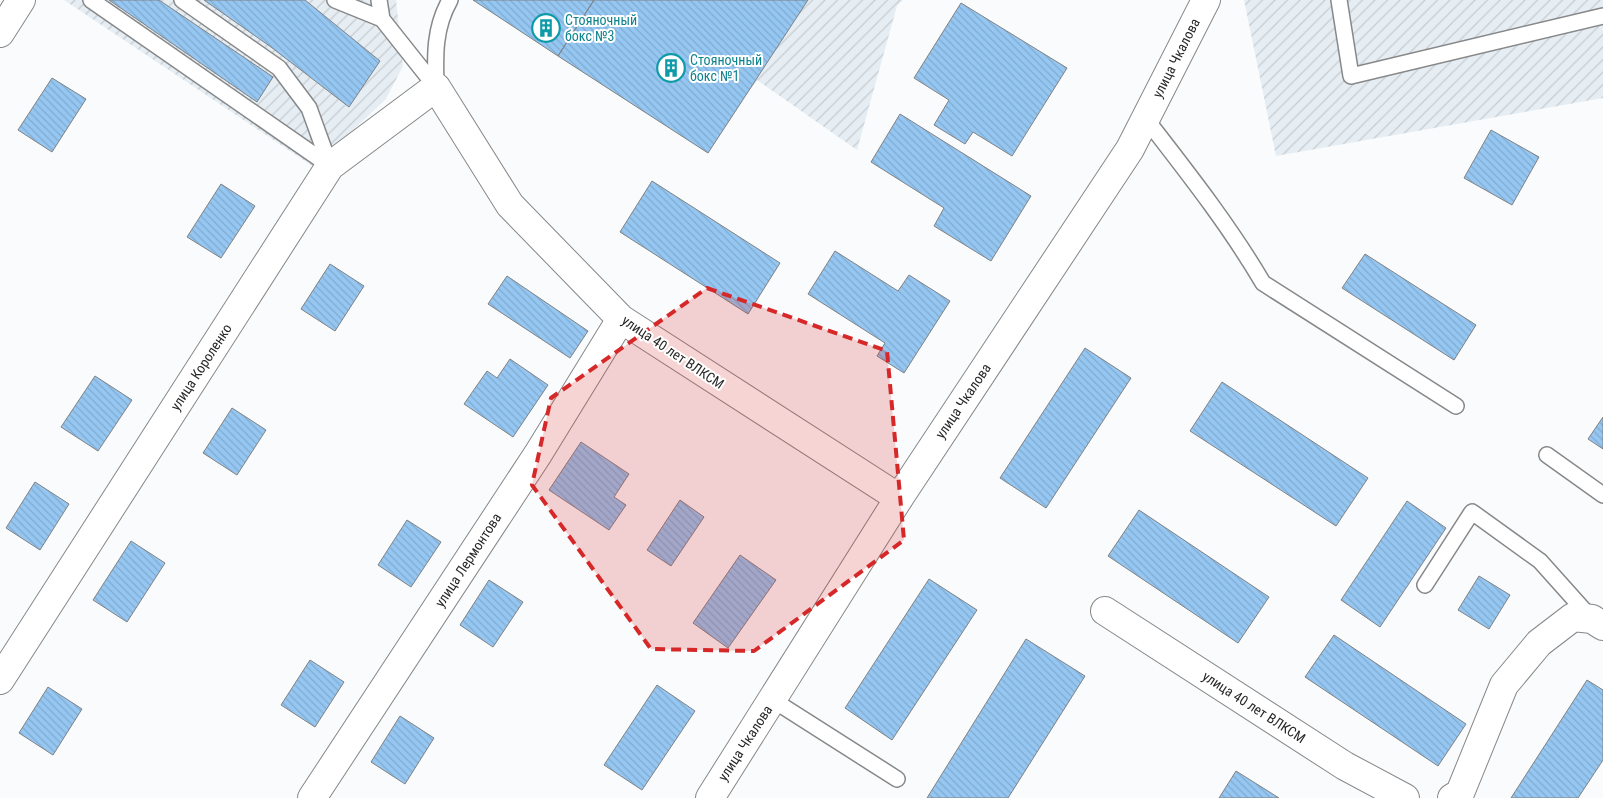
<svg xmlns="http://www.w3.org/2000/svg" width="1603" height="798" font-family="'Roboto Condensed',sans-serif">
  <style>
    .industrial { fill: url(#industrial-furrows) }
    .building { fill: url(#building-back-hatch); stroke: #808182 }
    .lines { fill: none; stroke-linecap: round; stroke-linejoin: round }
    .lane-casing { stroke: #878889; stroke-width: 18 }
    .street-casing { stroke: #878889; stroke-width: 30 }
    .secondary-casing { stroke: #878889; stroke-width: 30 }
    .lane { stroke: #fff; stroke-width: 15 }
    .street { stroke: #fff; stroke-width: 28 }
    .secondary { stroke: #fff; stroke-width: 28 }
    .marked { fill: #d62828; fill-opacity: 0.2; stroke: #d62828; stroke-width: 4; stroke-dasharray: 10 6; stroke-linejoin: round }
    .labels { text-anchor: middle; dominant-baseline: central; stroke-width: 4; stroke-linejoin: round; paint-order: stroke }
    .culture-label { font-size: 14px; fill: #0d838f; stroke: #fff; text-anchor: start }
    .street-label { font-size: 14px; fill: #29292a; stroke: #fff }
  </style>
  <defs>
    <pattern id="industrial-furrows" width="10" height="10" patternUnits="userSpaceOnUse" patternTransform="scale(1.25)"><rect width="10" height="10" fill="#e6eef4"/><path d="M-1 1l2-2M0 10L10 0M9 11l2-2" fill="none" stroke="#c5ccd1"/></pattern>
    <pattern id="building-back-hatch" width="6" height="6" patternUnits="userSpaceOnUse" patternTransform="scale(1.25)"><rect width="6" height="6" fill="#95c7f2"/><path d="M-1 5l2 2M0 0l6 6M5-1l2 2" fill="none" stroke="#80abd0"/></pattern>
  </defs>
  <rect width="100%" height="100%" fill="#f9fbfc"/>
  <!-- industrial -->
  <path class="industrial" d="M64,0H396L403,66L386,99L314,167Z
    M473,0H903L897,6L857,150L757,80L708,153Z
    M1244,0H1603V98L1276,156Z"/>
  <!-- building -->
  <path class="building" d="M109,0H159L273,77L257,102Z
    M204,0H305L380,61L349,107L271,47Z
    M473,0H594L558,56Z
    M594,0H808L708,153L558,56Z
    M961,3L1067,68L1012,156L973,132L965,144L934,125L949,100L914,78Z
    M52,78L86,99L52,152L18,130Z
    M900,114L1031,196L991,261L934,226L944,208L871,162Z
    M1491,130L1539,157L1512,205L1464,178Z
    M652,181L780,263L748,314L620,232Z
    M221,184L255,206L221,258L187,237Z
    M835,251L898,291L909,275L950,301L904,373L877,356L885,343L808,294Z
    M1365,254L1476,325L1454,360L1342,288Z
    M330,264L364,286L335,331L301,309Z
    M507,276L588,331L570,358L488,304Z
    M1085,348L1131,378L1046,508L1000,478Z
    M510,359L548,385L513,437L464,404L487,371L497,378Z
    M95,376L132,400L98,451L61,427Z
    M1222,382L1368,478L1336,526L1190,431Z
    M232,408L266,430L237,475L203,453Z
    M1603,417V449L1588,439Z
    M581,442L629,474L614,497L626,505L609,530L549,490Z
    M35,482L69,504L40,550L6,528Z
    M680,500L704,517L671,566L647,550Z
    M1407,501L1446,528L1380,627L1341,600Z
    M1139,510L1269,597L1238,643L1108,556Z
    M407,520L441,542L411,587L378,565Z
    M131,541L165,563L127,622L93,600Z
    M740,555L776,580L728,648L693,623Z
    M1479,576L1510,595L1489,629L1458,610Z
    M929,579L977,610L892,740L845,708Z
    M489,580L523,602L493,647L460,625Z
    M1334,635L1466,724L1438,766L1305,677Z
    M1026,639L1085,676L1008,798H927Z
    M310,660L344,682L315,727L281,705Z
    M1587,680L1603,690V760L1578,798H1511Z
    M657,685L695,711L642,790L604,765Z
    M48,687L82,709L53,755L19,733Z
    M400,716L434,738L405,784L371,762Z
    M1236,771L1279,798H1219Z"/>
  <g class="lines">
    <defs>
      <path id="lane" d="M91,0L330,166
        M182,0L279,68L309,108L330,166
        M335,0L382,19
        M379,0L382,19L436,87
        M1339,0L1351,76L1603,16
        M436,87C435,56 434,28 450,0
        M1146,119C1187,172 1229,225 1263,283L1456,406
        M1547,455L1603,495
        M1425,585L1472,512L1540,561L1591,618
        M773,700L897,779"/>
      <path id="street" d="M0,33L21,0
        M1105,611L1345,766L1405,798
        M0,680L330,166L436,87L510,205L621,319L899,498
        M312,798L538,454L621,319
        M1452,798L1460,793L1504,685L1539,643L1573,617L1592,619L1603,626"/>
      <path id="secondary" d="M710,798L899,498L1130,149L1206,0"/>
    </defs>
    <!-- lane casing -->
    <use href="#lane" class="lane-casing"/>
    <!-- street casing -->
    <use href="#street" class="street-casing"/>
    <!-- secondary casing -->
    <use href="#secondary" class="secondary-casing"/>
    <!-- lane -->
    <use href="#lane" class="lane"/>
    <!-- street -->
    <use href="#street" class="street"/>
    <!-- secondary -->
    <use href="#secondary" class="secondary"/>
  </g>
  <!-- marked area -->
  <path class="marked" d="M707,288L887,351L904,540L754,651L651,649L532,485L551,398Z"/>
  <!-- icons -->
  <defs>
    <symbol id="building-ring" viewBox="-11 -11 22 22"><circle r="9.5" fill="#fff" stroke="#0f9aa8" stroke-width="1.5"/><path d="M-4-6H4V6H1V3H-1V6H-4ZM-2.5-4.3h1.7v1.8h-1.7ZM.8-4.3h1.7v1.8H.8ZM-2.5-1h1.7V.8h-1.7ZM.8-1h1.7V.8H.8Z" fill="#0f9aa8"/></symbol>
  </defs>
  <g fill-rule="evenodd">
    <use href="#building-ring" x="530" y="12" width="32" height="32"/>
    <use href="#building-ring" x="655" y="52" width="32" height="32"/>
  </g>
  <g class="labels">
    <!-- culture labels -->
    <g class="culture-label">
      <text x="565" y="20">Стояночный<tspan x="565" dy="16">бокс №3</tspan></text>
      <text x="690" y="60">Стояночный<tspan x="690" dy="16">бокс №1</tspan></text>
    </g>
    <!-- street labels -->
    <g class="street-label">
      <text transform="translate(1176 58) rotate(-63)">улица Чкалова</text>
      <text transform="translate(673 352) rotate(34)">улица 40 лет ВЛКСМ</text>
      <text transform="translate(201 367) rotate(-57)">улица Короленко</text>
      <text transform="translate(963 401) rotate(-56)">улица Чкалова</text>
      <text transform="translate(468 560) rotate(-57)">улица Лермонтова</text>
      <text transform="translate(1254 707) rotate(33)">улица 40 лет ВЛКСМ</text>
      <text transform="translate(745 743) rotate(-57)">улица Чкалова</text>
    </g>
  </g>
</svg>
